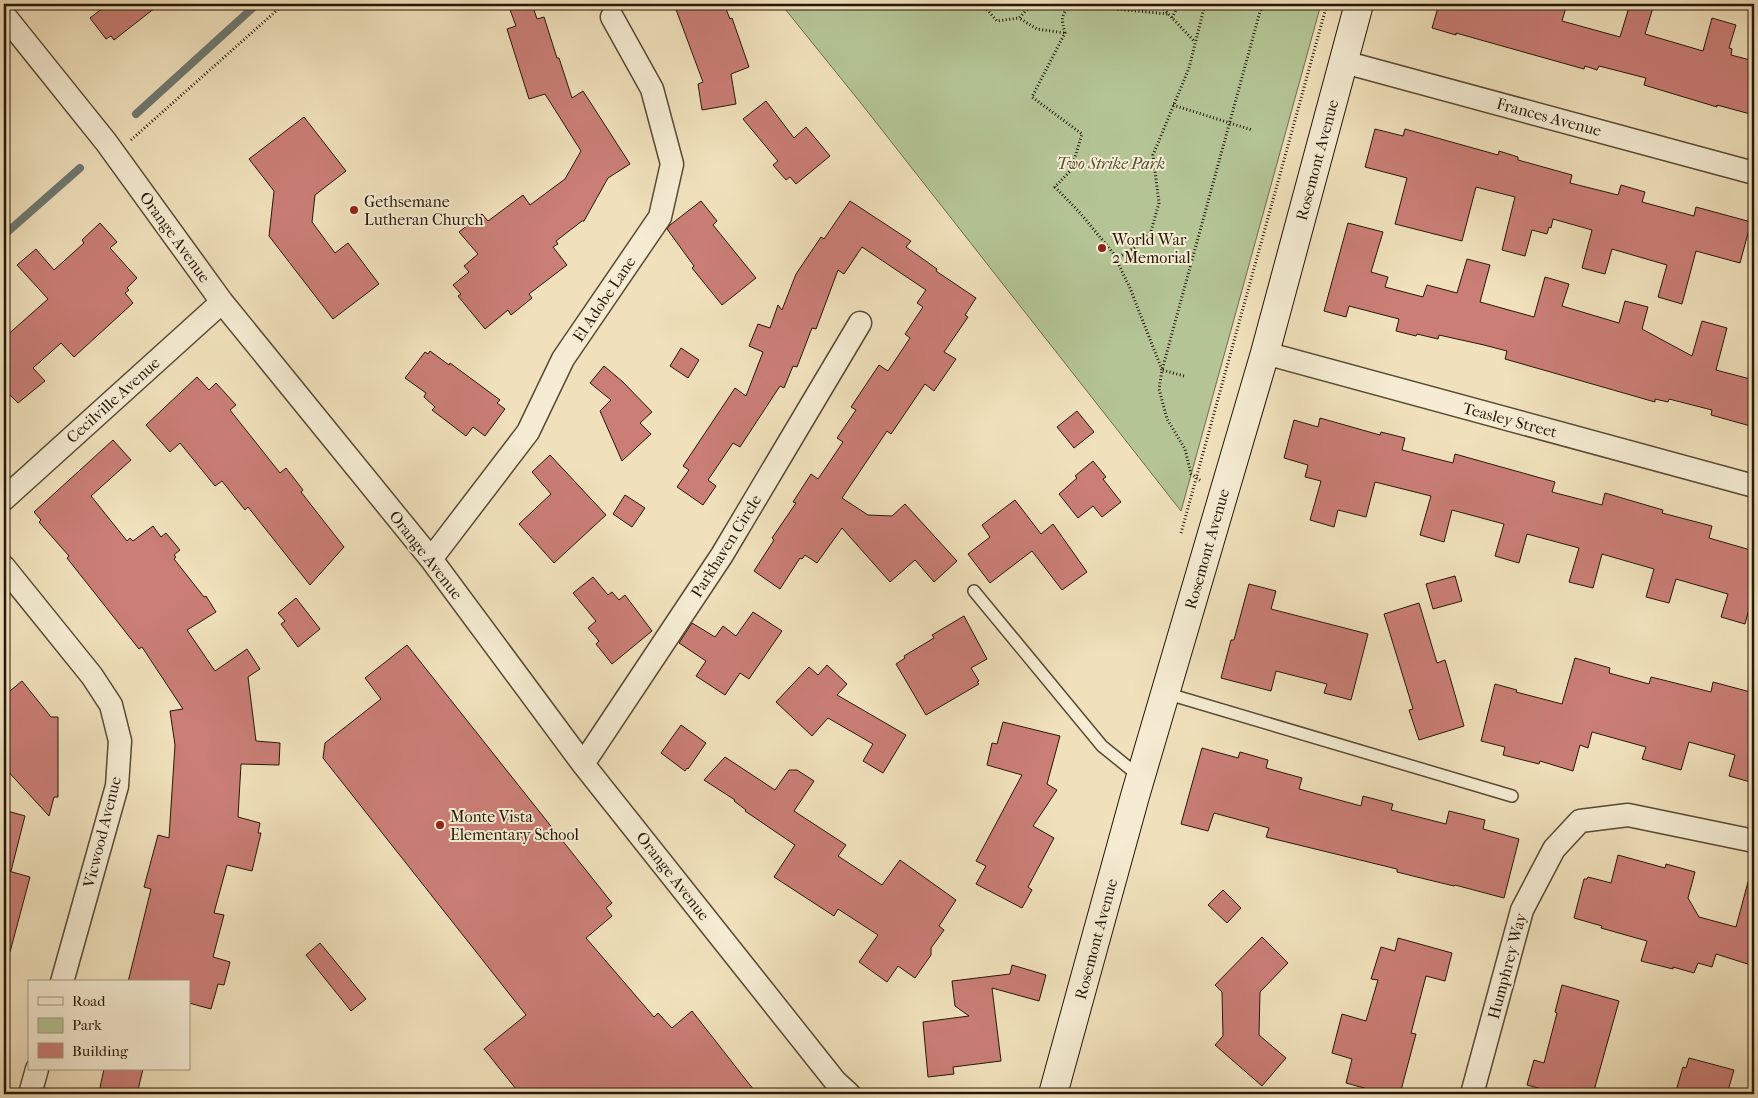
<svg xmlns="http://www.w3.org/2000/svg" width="1758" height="1098" font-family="'IM FELL French Canon',serif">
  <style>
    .green { fill: #b4c495; stroke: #6d6e4e }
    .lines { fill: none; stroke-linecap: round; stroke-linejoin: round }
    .stream { stroke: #6e7973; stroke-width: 8 }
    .building { fill: #ca7e76; stroke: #261707 }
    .lane-casing { stroke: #584a34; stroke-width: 14 }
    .street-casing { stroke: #584a34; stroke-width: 25 }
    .secondary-casing { stroke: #261707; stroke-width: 30 }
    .path { stroke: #261707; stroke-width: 3; stroke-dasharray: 1 2.5; stroke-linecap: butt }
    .lane { stroke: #f5ecd3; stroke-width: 11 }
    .street { stroke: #f5ecd3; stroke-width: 22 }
    .secondary { stroke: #f5ecd3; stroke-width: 28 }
    .poi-dot { fill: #8f2418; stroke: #f5ecd3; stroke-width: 2 }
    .labels { text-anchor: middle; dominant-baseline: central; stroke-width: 4; stroke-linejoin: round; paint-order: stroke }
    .street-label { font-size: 16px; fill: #261707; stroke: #f5ecd3 }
    .park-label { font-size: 16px; font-style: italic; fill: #514b32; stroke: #f5ecd3 }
    .poi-label { font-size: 16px; fill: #261707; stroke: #f5ecd3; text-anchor: start }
  </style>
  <rect width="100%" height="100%" fill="#f0e1bc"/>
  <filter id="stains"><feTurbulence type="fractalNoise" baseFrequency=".004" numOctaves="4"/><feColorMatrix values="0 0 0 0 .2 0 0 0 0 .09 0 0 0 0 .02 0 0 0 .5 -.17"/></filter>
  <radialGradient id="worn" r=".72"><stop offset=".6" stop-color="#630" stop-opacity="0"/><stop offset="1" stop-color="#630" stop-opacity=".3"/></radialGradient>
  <!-- green -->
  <path class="green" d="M781,4H1321L1181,511L860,102Z"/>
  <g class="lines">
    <!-- stream -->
    <path class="stream" d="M136,114L257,4
      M4,235L80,168"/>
  </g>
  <!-- building -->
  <path class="building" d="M108,4H160L114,40L111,36L106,39L90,18Z
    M508,4H532L537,19L544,17L557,58H559L572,98L583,91L630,164L608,178L584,221H582L556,241L558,244L553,247L567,265L529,294L532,298L511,315L508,310L485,329L458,296L461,294L453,285L469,272L464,266L478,254L459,232L482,214L488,221L523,195L530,205L565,179L581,151L545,94L529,99L507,29L516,26Z
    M674,4H724L730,19L732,18L749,67L731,74L736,104L702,110L698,84L703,82Z
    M1439,4H1567L1562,21L1620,37L1630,4H1654L1645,34L1703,51L1712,18L1736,25L1729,48L1732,49L1731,55L1754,61V115L1717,105V107L1644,85L1646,78L1599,66L1597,70L1585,66L1584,69L1456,33V35L1432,28Z
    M766,101L794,138L806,127L830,156L796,184L790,177L786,180L773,165L778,161L743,119Z
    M304,117L346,171L315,195L312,222L335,253L348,243L379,284L333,319L269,236L274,191L249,159Z
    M1375,129L1403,136L1405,129L1498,155L1499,151L1518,157V160L1572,175L1570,183L1618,195L1621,185L1645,192L1642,202L1694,216L1696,207L1751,222L1740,263L1696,251L1682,304L1658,297L1667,265L1612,249L1605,274L1582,268L1592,230L1553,219L1551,228L1549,227L1547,234L1532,230L1525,256L1502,250L1515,197L1476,187L1462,241L1395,224L1407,178L1365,167Z
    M701,201L717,221L713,225L756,278L722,305L692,268L694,266L667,229L670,225Z
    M850,201L911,241L906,247L937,269L936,271L976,298L965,315L968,317L944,352L956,359L934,391L925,384L891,434L887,431L842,498L868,515L892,516L905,504L957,561L934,582L915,560L890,582L842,528L817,563L805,555L802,559L800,558L780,589L754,571L774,540L772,538L796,503L793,502L811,474L818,479L843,442L837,438L856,410L851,407L879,365L888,371L910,338L905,334L923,307L917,303L926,290L862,247L844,274L838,270L816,329L812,328L797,367L793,366L784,388L780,386L740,447L733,443L708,480L716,486L703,505L677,487L689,470L683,466L735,388L746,396L763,352L749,346L758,324L770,328L778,305L782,310L796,274L821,237L824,239Z
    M100,223L117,242L110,248L137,278L127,288L129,290L125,293L133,303L74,357L61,343L33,368L45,381L18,403L4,389V338L48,299L17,265L36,249L54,270L84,243L82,240Z
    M1348,223L1383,232L1371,272L1388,277L1385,287L1423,297L1427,285L1457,293L1467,259L1490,265L1480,302L1534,317L1545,277L1569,284L1562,306L1619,323L1625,301L1648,307L1642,329L1692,356L1702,321L1727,328L1716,370L1754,380V427L1711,415L1712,410L1669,399L1668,402L1655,399V402L1554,373L1505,359L1507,351L1484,345L1439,335L1438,339L1417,334L1416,336L1396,331L1399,319L1349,306L1346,317L1324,311Z
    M681,348L699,360L688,378L670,366Z
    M430,351L449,365L450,363L500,400L497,403L505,409L485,436L473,427L466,436L432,410L435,407L424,397L426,393L405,378L425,352L428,354Z
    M604,366L623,382L652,412L640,423L651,434L622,461L600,411L611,400L590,383Z
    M197,377L209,390L216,383L236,405L230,410L280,473L286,468L303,490L301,492L344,547L310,585L248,507L245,510L222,481L215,486L180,443L170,452L146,425Z
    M1077,411L1094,432L1074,448L1057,427Z
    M1320,418L1380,435L1381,432L1405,438L1402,450L1453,463L1455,454L1555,482L1552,492L1602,505L1605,493L1663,510L1662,513L1712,526L1709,538L1754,551V590L1745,624L1721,617L1728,594L1676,579L1669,603L1646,597L1654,569L1602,554L1593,588L1569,582L1579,548L1527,534L1519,563L1495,556L1504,524L1452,510L1444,542L1420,535L1431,496L1375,482L1366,517L1338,510L1334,527L1310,520L1321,481L1305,477L1308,465L1284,458L1294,420L1318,427Z
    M113,440L131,460L91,496L127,541L130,538L133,541L153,526L161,537L166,533L180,550L174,555L176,557L174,559L204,597L206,596L216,612L187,630L215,671L247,649L260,669L248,677L256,741L280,743L279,765L241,764L238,817L260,823L258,833H261L252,871L227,865L214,913L224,915L213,957L230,962L224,985L218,984L211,1009L189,1003V982H128L151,889L144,887L158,835L169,838L175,745L170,711L183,709L142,647L139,649L67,558L69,556L39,522L41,520L34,512Z
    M550,455L606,515L554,563L519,524L551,494L532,472Z
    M1093,461L1106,477L1103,479L1121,502L1102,517L1093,506L1078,518L1059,494L1077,478L1075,476Z
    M625,495L645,508L632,527L613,514Z
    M1015,500L1041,534L1053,524L1087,572L1062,590L1032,551L990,583L968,554L990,537L982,525Z
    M1455,576L1462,601L1433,609L1426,584Z
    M593,577L608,595L612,592L619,600L625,595L652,631L612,664L596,644L599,641L588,628L596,621L573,593Z
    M1249,584L1276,591L1271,609L1368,634L1351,700L1324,693L1327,684L1276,671L1271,691L1221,678L1231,640H1234Z
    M296,598L320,629L298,647L281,624L285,621L278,613Z
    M1419,603L1437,663L1445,660L1464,726L1419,740L1409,710L1413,709L1384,614Z
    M753,612L782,631L749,679L740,673L725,695L696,676L706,661L679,643L692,623L715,637L723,626L736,636Z
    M964,616L987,659L971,668L979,681L977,682L979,684L926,715L896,664L905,658L904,656L934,638L932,635Z
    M407,645L612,903L606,908L612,916L586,938L654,1017L658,1013L672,1028L692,1011L757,1094H520L484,1049L526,1015L323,758L325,743L381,699L365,678Z
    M1575,658L1610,668L1609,673L1649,684L1651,677L1711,692L1713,682L1754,693V783L1729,776L1735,755L1689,742L1681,770L1642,759L1646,747L1592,732L1588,748L1580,745L1573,771L1540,761L1539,764L1503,755L1505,747L1481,741L1495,684L1517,690L1516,692L1562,704Z
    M827,665L847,684L837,695L906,735L883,773L863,761L873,744L828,718L812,736L776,702L809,667L818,675Z
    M22,681L51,717H58V797H54L49,816L4,767V696Z
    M1003,722L1060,736L1047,784L1057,790L1033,826L1054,838L1028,887L1032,890L1022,908L976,884L986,866L976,861L1022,775L987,765L992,743L997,744Z
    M681,725L706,743L688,769L687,768L685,771L661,753Z
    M1202,748L1238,758L1240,752L1268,760L1266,768L1302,778L1299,789L1361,806L1363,796L1393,804L1391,810L1446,824L1449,811L1485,820L1483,829L1519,839L1504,898L1455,885L1454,886L1421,878L1397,872V869L1266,837L1269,828L1214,813L1208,831L1181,824Z
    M725,757L775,790L789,770H797L814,781L794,811L846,845L838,856L882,885L900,860L956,900L939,926L944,930L931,948V955L915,978L898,966L887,982L859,962L878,935L838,909L834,916L774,877L795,845L745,811L746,810L734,801L735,800L704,780Z
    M4,810L25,816L11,871L5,870L30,877L10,952L4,951Z
    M1618,855L1665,868L1666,864L1695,872L1688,898L1699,917L1736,927L1748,882L1754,883V966L1716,954L1712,967L1698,963L1694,973L1673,967V969L1641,961L1647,941L1601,928L1602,926L1574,918L1584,879H1587L1588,877L1611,883Z
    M1223,890L1241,908L1227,923L1208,905Z
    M1262,937L1288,963L1260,992L1259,1035L1286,1058L1262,1086L1215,1045L1223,1036L1222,992L1215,985Z
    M1398,938L1452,953L1445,981L1426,976L1411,1033L1416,1034L1400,1094H1386L1346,1083L1352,1059L1332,1053L1342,1014L1366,1021L1378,980L1371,979L1381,947L1395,951Z
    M320,943L366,999L351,1011L306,955Z
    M1012,965L1046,975L1039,1001L992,988L1001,1061L953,1067L954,1074L928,1077L923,1022L969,1016L955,1006L952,981L1010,974Z
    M1562,985L1619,1001L1593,1094H1560L1527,1085L1534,1060L1544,1063L1557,1013L1555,1012Z
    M1689,1058L1734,1070L1727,1094H1675L1683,1067L1686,1068Z
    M104,1069H143L137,1094H110L99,1092Z"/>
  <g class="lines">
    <defs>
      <path id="lane" d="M974,591L1102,746L1139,776
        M1165,693L1512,796"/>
      <path id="street" d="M4,15L106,142L222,302L431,559L583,764L835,1081L849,1094
        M1344,62L1754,173
        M1265,353L1754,486
        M4,499L222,302
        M431,559L528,432L563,359L660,217L672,164L652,89L612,17
        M4,567L92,676L111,705L120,741L117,786L62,982
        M583,764L722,555L860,323
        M30,1094L37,1069
        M1472,1094L1522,910L1554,849L1580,821L1628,815L1754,841"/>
      <path id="secondary" d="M1053,1094L1135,796L1265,353L1359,4"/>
    </defs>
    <!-- lane casing -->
    <use href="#lane" class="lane-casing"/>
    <!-- street casing -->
    <use href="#street" class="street-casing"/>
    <!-- secondary casing -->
    <use href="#secondary" class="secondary-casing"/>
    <!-- path -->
    <path class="path" d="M982,4L997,21L1019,18
      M1032,4L1019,18L1037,29L1065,33
      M1072,4C1061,14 1061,19 1065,33L1032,97L1082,134L1071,170L1055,187L1081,214L1113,253L1130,288L1162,370L1159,389L1167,419L1185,449L1191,474L1201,481
      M1090,4L1116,9L1168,14
      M1159,4L1195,42
      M1172,18L1179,4
      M1173,105L1252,130
      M131,140L284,4
      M1116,259L1139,245L1151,231L1159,203L1153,155L1189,68L1205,4
      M1184,376L1162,370L1262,4
      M1181,533L1327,4"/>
    <!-- lane -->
    <use href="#lane" class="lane"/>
    <!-- street -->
    <use href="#street" class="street"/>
    <!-- secondary -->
    <use href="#secondary" class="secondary"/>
  </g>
  <!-- markers -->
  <g class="poi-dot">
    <circle cx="354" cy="210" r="5"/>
    <circle cx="1102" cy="248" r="5"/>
    <circle cx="440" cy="825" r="5"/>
  </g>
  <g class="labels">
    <!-- street labels -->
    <g class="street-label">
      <text transform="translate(1549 117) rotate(15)">Frances Avenue</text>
      <text transform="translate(1317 160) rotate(-75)">Rosemont Avenue</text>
      <text transform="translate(175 237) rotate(54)">Orange Avenue</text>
      <text transform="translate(604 299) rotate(-56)">El Adobe Lane</text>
      <text transform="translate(113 400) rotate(-42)">Cecilville Avenue</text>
      <text transform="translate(1510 420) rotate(15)">Teasley Street</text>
      <text transform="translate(726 546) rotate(-58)">Parkhaven Circle</text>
      <text transform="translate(1207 549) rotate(-74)">Rosemont Avenue</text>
      <text transform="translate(426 555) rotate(52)">Orange Avenue</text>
      <text transform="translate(102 832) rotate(-76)">Vicwood Avenue</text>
      <text transform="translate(673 876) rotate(52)">Orange Avenue</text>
      <text transform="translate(1096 939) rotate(-75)">Rosemont Avenue</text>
      <text transform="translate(1507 966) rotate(-75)">Humphrey Way</text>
    </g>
    <!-- park labels -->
    <g class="park-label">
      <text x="1111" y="163">Two Strike Park</text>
    </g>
    <!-- poi labels -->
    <g class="poi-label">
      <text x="364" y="201">Gethsemane<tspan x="364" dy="18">Lutheran Church</tspan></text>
      <text x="1112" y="239">World War<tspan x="1112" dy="18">2 Memorial</tspan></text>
      <text x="450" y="816">Monte Vista<tspan x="450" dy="18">Elementary School</tspan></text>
    </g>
  </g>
  <!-- margin -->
  <rect width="1758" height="1098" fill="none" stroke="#f0e1bc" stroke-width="20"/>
  <rect x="5" y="5" width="1748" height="1088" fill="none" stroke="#261707" stroke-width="2.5"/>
  <rect x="10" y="10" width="1738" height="1078" fill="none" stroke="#261707"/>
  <!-- legend -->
  <rect x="28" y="980" width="162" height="90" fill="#f5ecd3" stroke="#a29781"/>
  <rect x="38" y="997" width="25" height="8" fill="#f5ecd3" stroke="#a29781"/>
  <text x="72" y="1006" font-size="15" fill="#261707">Road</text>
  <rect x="38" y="1018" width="25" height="15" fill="#b4c495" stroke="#a29781"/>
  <text x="72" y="1030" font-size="15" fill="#261707">Park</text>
  <rect x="38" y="1043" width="25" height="15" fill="#ca7e76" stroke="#a29781"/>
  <text x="72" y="1056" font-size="15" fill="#261707">Building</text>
  <rect width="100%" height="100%" filter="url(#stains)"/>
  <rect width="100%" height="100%" fill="url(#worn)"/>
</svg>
